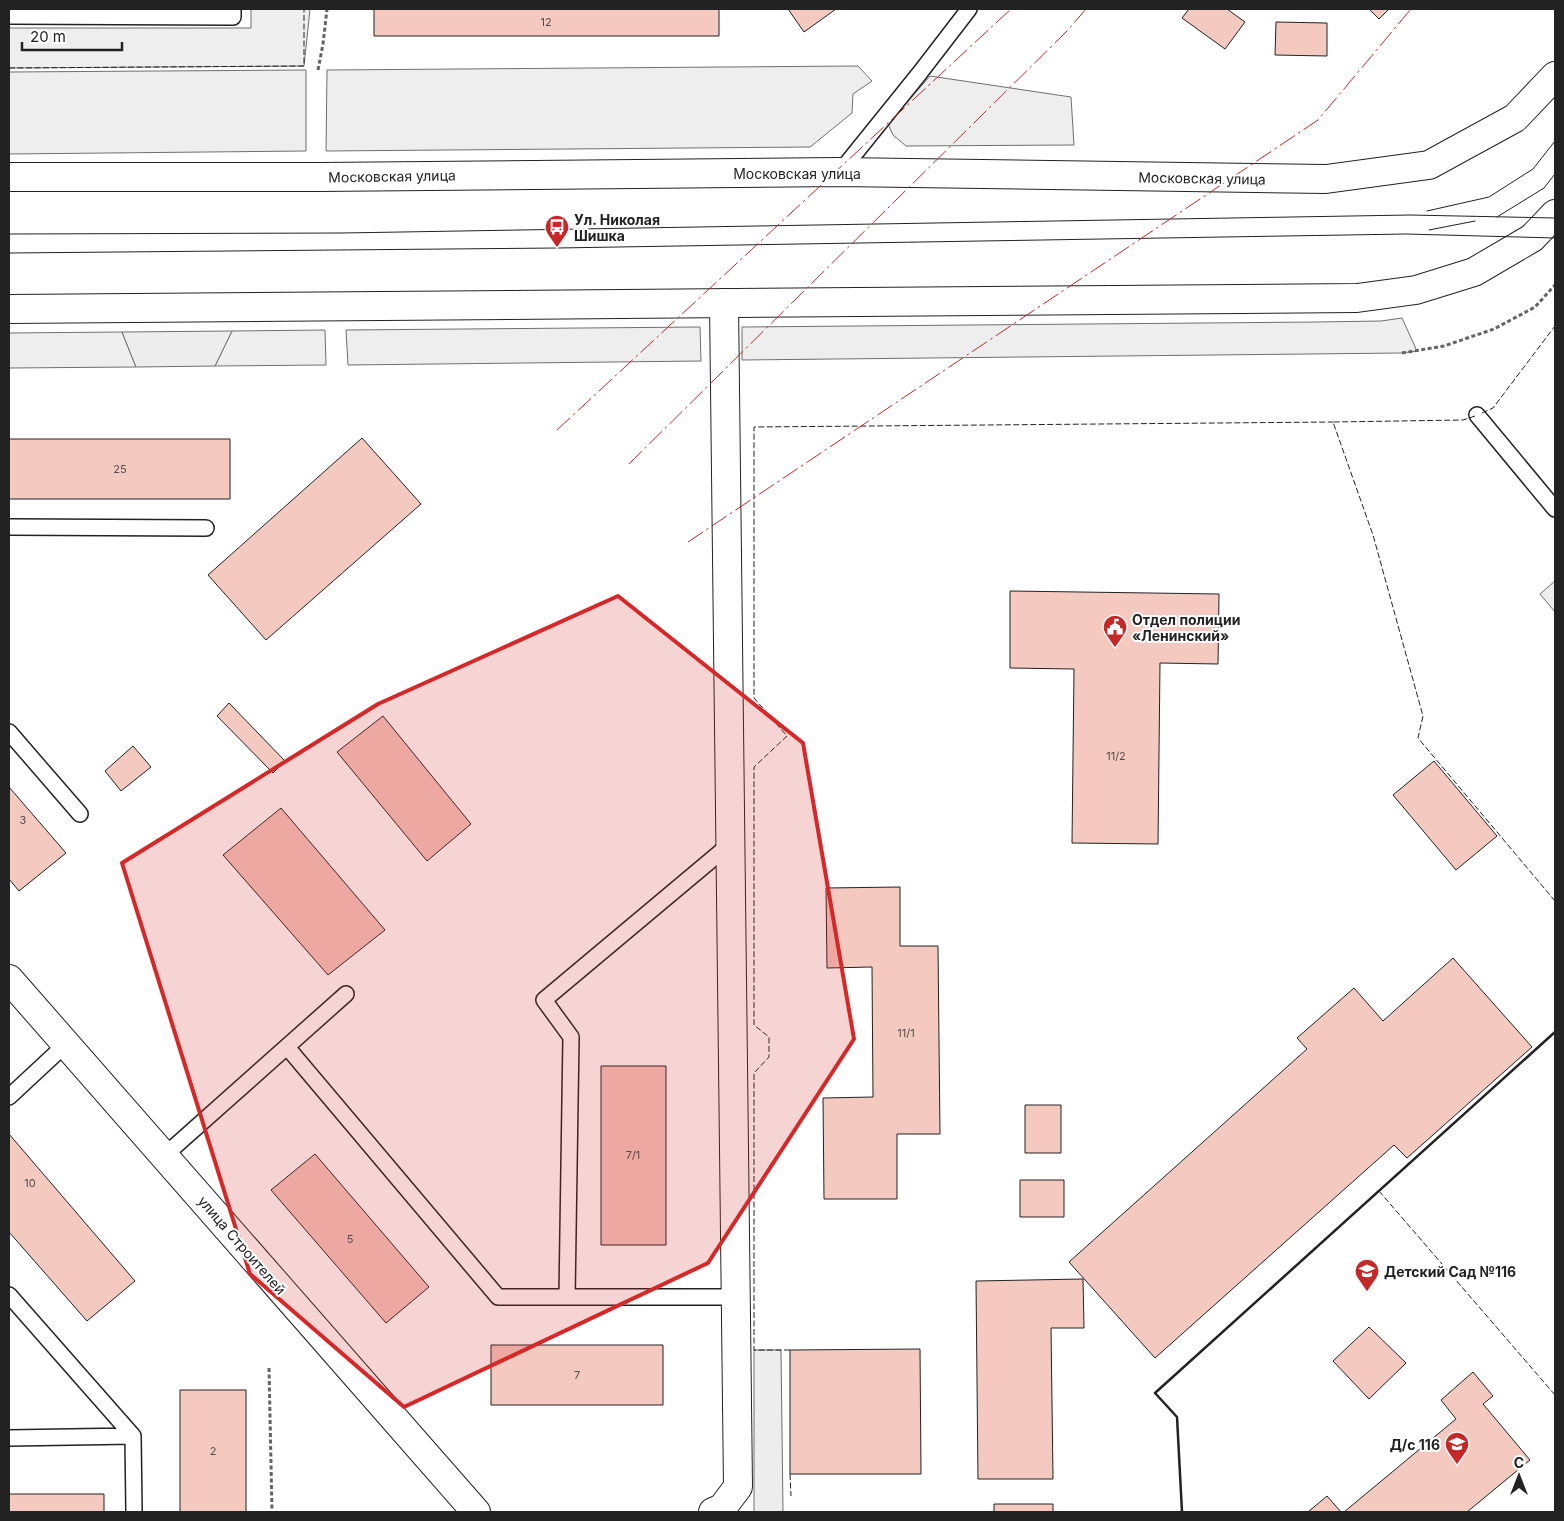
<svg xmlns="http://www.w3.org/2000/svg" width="1564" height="1521" font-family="Inter,sans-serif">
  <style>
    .green { fill: #eee; stroke: #6f6f6f }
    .parking { fill: #ededed; stroke: #6f6f6f }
    .building { fill: #f3c9c0; stroke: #222 }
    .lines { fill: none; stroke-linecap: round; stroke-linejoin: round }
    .lane-casing { stroke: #222; stroke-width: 18 }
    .street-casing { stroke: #222; stroke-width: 30 }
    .secondary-casing { stroke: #222; stroke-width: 30 }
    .primary-casing { stroke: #222; stroke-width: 30 }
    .path { stroke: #646464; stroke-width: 3; stroke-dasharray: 4 2.5; stroke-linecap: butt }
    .lane { stroke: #fff; stroke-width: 15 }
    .street { stroke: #fff; stroke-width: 28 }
    .secondary { stroke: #fff; stroke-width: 28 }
    .primary { stroke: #fff; stroke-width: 28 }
    .tram { stroke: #222; stroke-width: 1 }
    .fence { stroke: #222; stroke-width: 1; stroke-dasharray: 6 2.5; stroke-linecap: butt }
    .wall { stroke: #222; stroke-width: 2.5 }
    .power { stroke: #c62828; stroke-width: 1; stroke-dasharray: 18 4 2.5 4; stroke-linecap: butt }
    .marked { fill: #d62828; fill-opacity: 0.2; stroke: #d62828; stroke-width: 4; stroke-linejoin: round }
    .labels { text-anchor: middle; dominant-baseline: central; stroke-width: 4; stroke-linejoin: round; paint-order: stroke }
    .number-label { font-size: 11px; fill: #564c4a }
    .street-label { font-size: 14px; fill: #222; stroke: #fff }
    .poi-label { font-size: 14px; font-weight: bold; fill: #222; stroke: #fff; text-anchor: start }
  </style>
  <rect width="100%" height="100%" fill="#fff"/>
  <!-- green -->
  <path class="green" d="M251,9H310L304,66L9,68V28H251Z
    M858,66L872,81L853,94L852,113L810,147L326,151L327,70Z
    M306,70V151L9,154V72Z
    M930,76L1071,97L1074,145L906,146L893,135L888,124Z
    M1402,318L1417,351L1402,353L742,360V327L1317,322L1381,321Z
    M700,327L701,361L348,365L346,330Z
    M325,330L326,365L215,366L232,331Z
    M122,332L136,367L9,368V333Z"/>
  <!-- parking -->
  <path class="parking" d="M232,331L215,366L136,367L122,332Z
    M1555,581V612L1540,594Z
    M754,1350H781L783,1512H754Z"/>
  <!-- building -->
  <path class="building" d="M374,9H719V36H374Z
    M788,9H836L804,32Z
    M1189,9H1227L1245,22L1225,49L1182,18Z
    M1369,9H1389L1379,19Z
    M1276,22L1327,23V56L1275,55Z
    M362,438L421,504L266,640L208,575Z
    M9,439H230V499H9Z
    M1010,591L1219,594L1218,664L1160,663L1158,844L1072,843L1074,669L1010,668Z
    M229,703L285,761L273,773L217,716Z
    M383,716L471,824L427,861L337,752Z
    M133,746L151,767L121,791L105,771Z
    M1434,761L1497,836L1456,870L1393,795Z
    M9,787L66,853L19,891L9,879Z
    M281,808L385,930L328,975L223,855Z
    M900,887V946H938L940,1134H897V1199H824L823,1098L873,1097L872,967L827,968L826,888Z
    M1453,958L1532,1047L1407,1158L1394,1145L1155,1358L1069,1262L1307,1049L1297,1038L1354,988L1383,1021Z
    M601,1066H666V1245H601Z
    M1025,1105H1061V1153H1025Z
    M9,1134L135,1281L87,1321L9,1232Z
    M315,1154L429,1287L386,1323L271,1190Z
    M1020,1180H1064V1217H1020Z
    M1083,1279L1084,1328H1051L1053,1479H978L976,1281Z
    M1369,1327L1406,1363L1369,1399L1333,1361Z
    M491,1345H663V1405H491Z
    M920,1349L921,1474H790V1350Z
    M1473,1372L1493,1396L1483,1404L1530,1460L1467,1512H1344L1456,1419L1441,1400Z
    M180,1390H246V1512H180Z
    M9,1494H104V1512H9Z
    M1327,1496L1341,1512H1308Z
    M994,1504H1053V1512H994Z"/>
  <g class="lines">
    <defs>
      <path id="lane" d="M9,16L233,17V9
        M840,172L919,74L969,9
        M1477,415L1555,509
        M9,527L206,528
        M9,732L80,814
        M287,1047L498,1297H567L571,1037L544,1000L729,845
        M9,1097L66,1044
        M164,1156L346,994
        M9,1295L133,1436L134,1512
        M567,1297H734
        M9,1438L133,1436"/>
      <path id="street" d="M713,1512L722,1508L738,1487L724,303"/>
      <path id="secondary" d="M9,979L476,1512"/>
      <path id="primary" d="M9,177H319L840,172L1326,179L1429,165L1515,118L1555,76
        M9,309L1357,298L1416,290L1474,272L1532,238L1555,214"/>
    </defs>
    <!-- lane casing -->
    <use href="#lane" class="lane-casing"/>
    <!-- street casing -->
    <use href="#street" class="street-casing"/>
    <!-- secondary casing -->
    <use href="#secondary" class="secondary-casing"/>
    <!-- primary casing -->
    <use href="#primary" class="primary-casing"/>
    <!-- path -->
    <path class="path" d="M318,70L323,44L327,9
      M1402,353L1444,346L1494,329L1535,307L1555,285
      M269,1368L272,1512"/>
    <!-- lane -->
    <use href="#lane" class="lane"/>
    <!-- street -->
    <use href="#street" class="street"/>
    <!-- secondary -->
    <use href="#secondary" class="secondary"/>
    <!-- primary -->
    <use href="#primary" class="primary"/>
    <!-- tram -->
    <path class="tram" d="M1427,211L1489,197L1533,169L1555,141
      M1497,217L1544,188L1555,174
      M1429,230L1475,221
      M9,234L342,233L1410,215L1555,218
      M9,253L557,248L1406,234L1555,238"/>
    <!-- fence -->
    <path class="fence" d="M9,68L304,66V9
      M1482,413L1493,408L1555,326
      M1475,416L1463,420L1333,422L1373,535L1423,716L1418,738L1555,901
      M1379,1191L1555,1395
      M790,1350H754V1073L769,1057V1037L754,1025V767L787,736L754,698V427L1333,422
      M790,1474L791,1496"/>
    <!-- wall -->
    <path class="wall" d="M1182,1512L1177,1417L1155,1393L1555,1032"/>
    <!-- power -->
    <path class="power" d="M557,430L1011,9
      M629,464L1067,31L1086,9
      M688,542L1318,120L1411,9"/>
  </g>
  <!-- marked area -->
  <path class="marked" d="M618,596L803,743L854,1039L708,1263L404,1407L250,1274L122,863L378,704Z"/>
  <!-- icons -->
  <defs>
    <symbol id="bus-pin" viewBox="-11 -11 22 30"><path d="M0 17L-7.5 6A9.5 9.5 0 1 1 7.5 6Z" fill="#c62828" stroke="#fff"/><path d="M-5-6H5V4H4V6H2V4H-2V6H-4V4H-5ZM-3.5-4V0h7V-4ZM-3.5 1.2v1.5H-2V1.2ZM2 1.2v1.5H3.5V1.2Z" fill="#fff"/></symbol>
    <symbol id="civic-pin" viewBox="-11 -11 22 30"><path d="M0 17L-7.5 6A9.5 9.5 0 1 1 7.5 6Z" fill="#c62828" stroke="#fff"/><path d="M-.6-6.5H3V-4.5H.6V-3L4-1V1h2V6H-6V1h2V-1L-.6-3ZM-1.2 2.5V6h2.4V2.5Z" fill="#fff"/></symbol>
    <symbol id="school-pin" viewBox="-11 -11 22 30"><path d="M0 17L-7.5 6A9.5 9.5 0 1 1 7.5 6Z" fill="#c62828" stroke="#fff"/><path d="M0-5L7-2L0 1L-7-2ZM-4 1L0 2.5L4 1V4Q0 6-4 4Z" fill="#fff"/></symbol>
  </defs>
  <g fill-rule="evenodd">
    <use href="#bus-pin" x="543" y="213" width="28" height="38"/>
    <use href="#civic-pin" x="1101" y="613" width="28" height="38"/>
    <use href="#school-pin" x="1353" y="1257" width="28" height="38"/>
    <use href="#school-pin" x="1443" y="1430" width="28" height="38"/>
  </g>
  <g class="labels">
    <!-- number labels -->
    <g class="number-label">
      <text x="546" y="22">12</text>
      <text x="120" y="469">25</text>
      <text x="1116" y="756">11/2</text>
      <text x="23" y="820">3</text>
      <text x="906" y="1033">11/1</text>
      <text x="633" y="1155">7/1</text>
      <text x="30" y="1183">10</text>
      <text x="350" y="1239">5</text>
      <text x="577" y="1375">7</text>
      <text x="213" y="1451">2</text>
    </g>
    <!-- street labels -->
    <g class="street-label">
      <text x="797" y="173">Московская улица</text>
      <text transform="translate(392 176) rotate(-1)">Московская улица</text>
      <text transform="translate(1202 178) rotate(1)">Московская улица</text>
      <text transform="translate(242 1245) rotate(49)">улица Строителей</text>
    </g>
    <!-- poi labels -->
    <g class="poi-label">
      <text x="574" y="219">Ул. Николая<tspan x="574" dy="16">Шишка</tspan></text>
      <text x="1132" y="619">Отдел полиции<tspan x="1132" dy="16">«Ленинский»</tspan></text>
      <text x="1384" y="1271">Детский Сад №116</text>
      <text x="1440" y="1444" text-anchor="end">Д/с 116</text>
    </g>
  </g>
  <!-- border -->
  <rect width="1564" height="1521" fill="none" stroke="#222222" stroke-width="20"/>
  <!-- north arrow -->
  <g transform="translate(1519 1476)" stroke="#ffffff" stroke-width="4" paint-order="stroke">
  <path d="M0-4L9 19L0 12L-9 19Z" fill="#222222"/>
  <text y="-8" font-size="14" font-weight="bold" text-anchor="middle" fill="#222222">С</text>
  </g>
  <!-- scale -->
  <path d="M22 42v8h100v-8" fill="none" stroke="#222222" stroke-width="2.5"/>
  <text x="30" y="42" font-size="15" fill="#222222" stroke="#ffffff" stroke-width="4" paint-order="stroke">20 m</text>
</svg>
